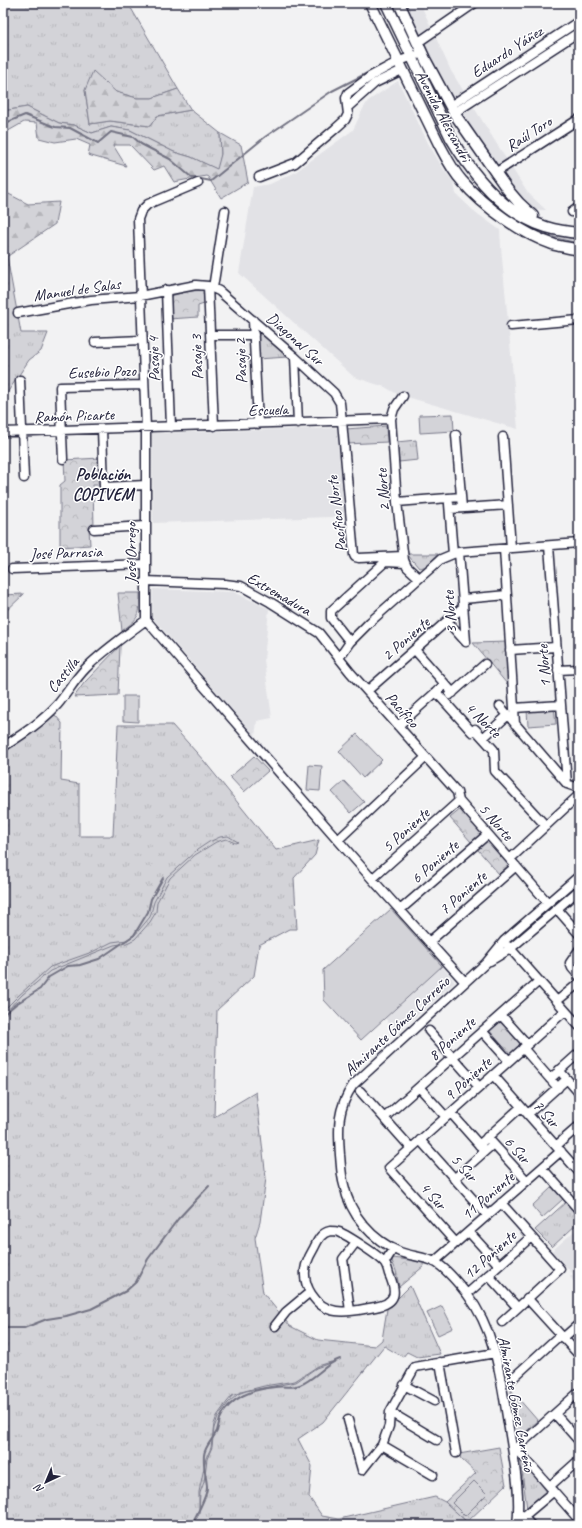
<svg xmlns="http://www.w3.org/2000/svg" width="582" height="1528" font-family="Caveat,sans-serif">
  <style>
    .built { fill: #e2e2e6 }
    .grass { fill: url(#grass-tufts); stroke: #7a7a8a }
    .forest { fill: url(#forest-firs); stroke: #7a7a8a }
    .park { fill: url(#park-crowns); stroke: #7a7a8a }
    .pitch { fill: #d3d3d8; stroke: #7a7a8a }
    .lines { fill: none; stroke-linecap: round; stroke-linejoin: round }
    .stream { stroke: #727282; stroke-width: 2 }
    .minor-casing { stroke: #22223b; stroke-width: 11 }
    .major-casing { stroke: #22223b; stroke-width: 13 }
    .minor { stroke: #fff; stroke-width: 8 }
    .major { stroke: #fff; stroke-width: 10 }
    .labels { text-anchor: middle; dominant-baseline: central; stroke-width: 3; stroke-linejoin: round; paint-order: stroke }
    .street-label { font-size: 16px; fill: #22223b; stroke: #fff }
    .neighbourhood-label { font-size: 17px; font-weight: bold; fill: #22223b; stroke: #fff }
  </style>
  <defs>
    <pattern id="grass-tufts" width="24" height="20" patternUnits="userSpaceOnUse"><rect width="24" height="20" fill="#d3d3d8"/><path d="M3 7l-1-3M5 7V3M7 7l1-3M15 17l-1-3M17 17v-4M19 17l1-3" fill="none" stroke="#b5b5ba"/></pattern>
    <pattern id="forest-firs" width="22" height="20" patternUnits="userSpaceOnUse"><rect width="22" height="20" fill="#d3d3d8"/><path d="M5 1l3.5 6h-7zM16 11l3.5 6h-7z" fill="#b5b5ba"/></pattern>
    <pattern id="park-crowns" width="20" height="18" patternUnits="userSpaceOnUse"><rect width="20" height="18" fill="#d3d3d8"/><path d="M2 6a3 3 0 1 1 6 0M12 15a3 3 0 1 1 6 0" fill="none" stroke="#b5b5ba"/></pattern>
  </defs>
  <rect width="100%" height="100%" fill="#f2f2f3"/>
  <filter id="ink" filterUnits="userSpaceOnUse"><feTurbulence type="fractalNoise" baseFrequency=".025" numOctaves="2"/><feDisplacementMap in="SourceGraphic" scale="8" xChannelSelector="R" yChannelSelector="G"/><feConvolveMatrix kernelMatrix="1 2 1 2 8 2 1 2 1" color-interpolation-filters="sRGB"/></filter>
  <g filter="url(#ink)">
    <!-- built -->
    <path class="built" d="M403,3H420L451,71L527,192L546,210H533L515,194L470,131L430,63Z
      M398,81L428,143L444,170L454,183L456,194L475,212L500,230L501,247L518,429L397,394L385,387L354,377L239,273L253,187L270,184L294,173L353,130L363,109L368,101Z
      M337,428L344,512L332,517L153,523L152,433Z
      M153,589L234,592L269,609L264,660L272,718L257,721L255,736L152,617Z
      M442,966L455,982L397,1033L385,1018Z
      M579,1227V1287L570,1277L573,1274L552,1251Z"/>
    <!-- grass -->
    <path class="grass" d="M3,3H128L178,89L152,98H137L116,92L85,90L90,124L110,121L150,126L157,116L191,110L220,133L221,154L218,170L191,157L174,152L130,130L111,127L92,133L74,125L59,123L27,107L3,111Z
      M479,187H482L557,235L579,240V243C534,235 512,219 478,190Z
      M3,257L5,258L7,257L21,333H48L41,351L29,360L3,399Z
      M258,330L288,357L257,359Z
      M416,440L418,460L399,462L397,442Z
      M407,554H438C432,559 427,568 419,568Z
      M24,594L3,614V595Z
      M55,715L62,723L61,781L79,784V836H113L118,725H172L204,761L276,850L319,840L315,855L294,878L297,929H289L259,945L254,976L217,1010L214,1117L256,1092L266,1178L260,1222L255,1238L263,1293L290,1326L318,1340L375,1346L382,1340L387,1309L410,1286L440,1354L417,1357L407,1352L403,1357L384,1346L323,1422L298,1439L312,1466L309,1497L322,1516L339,1519L435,1497L445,1502L467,1522L463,1525H3V752L23,739Z
      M566,1202L579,1216V1222L552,1247L535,1230Z
      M511,1390L538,1421L520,1437L515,1434Z
      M520,1457L547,1492L527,1509Z"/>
    <!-- forest -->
    <path class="forest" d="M93,71L116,92L137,98H152L178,89L191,110L157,116L150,126L110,121L90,124L85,90Z
      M27,107L59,123L74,125L92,133L111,127L130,130L174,152L191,157L217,169L221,154L220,133L241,145L248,182L221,198L208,177L206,176L174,182L164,166L154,170L130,145H113L126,166L88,155L90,145L76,139L55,142L39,138L37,123L24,122L3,134V111Z
      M3,191L28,204L59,202L55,224L5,258L3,257Z"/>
    <!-- park -->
    <path class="park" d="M207,290V303L198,306V317L169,319L167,297L189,291Z
      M386,426L387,442L347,444L346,429Z
      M100,458L101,485H93L94,528H89L90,545L60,547V485L65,481L64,460Z
      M118,593H140C140,616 140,617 122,631Z
      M508,642L512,690L473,643Z
      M120,646L118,695L74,697L84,683Z
      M254,756L268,771L244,792L230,777Z
      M462,808L511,863L499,874L450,818Z
      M228,836L238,842L235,843L226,839L216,842L195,855L170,878L157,902L156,912L150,922L135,939L127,943L114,945L50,971L22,995L3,1015V1011L18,996L50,967L92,952L112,942L127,940L134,936L150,917L154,902L167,877L197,850L209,842L220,837Z
      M499,1018L521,1044L510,1054L488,1029Z
      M393,1258L424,1262V1266L399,1287L396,1271L392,1261Z
      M331,1362H333L316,1368L296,1382L246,1391L238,1394L228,1403L219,1415L214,1428L212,1447L207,1459L204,1482L200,1493L199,1513L197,1518L189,1525L195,1519L199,1509V1492L206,1458L211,1448L214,1424L217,1416L227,1402L232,1396L241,1392L264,1386L295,1381L318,1366Z
      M499,1447L506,1485L467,1522L445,1502L476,1473L461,1459L459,1454Z"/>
    <!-- pitch -->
    <path class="pitch" d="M453,414L454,431L420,433L419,415Z
      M123,696H138V722L123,721Z
      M554,708L556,724L528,726L527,710Z
      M357,734L382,760L363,778L339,751Z
      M309,765L322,766L320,791L307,790Z
      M344,781L364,802L351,813L332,792Z
      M391,909L442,966L361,1040L324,1000L323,970Z
      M552,1187L563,1199L542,1218L532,1206Z
      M442,1306L453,1328L438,1335L427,1313Z
      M474,1481L487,1494L465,1516L452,1503Z"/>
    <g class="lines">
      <!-- stream -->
      <path class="stream" d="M3,124L25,115L55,127L70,128L98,143L111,132L133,137L141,144L170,159L191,177L211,181L265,137L332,91L385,64
        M3,1015L16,1004L40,989L49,977L68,966L80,965L99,959L134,935L148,912L151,899L163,878
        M3,1328H24L47,1319L66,1316L91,1309L126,1291L136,1282L148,1259L178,1219L209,1186
        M191,1525C196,1516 208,1495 207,1486C206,1475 203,1466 204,1455C205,1446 213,1439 217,1431C218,1427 219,1423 220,1419C229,1397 254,1389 275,1387C284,1385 292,1389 300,1385C315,1379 325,1364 340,1359"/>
      <defs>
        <path id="minor" d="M417,43L475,3
          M450,106L579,21
          M348,107L375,83L402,70
          M454,113L579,32
          M495,173L579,119
          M259,177L295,163L335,129L345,120L348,114L346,98L348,93L371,76L399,61L417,55
          M198,183L148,204L141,211L138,219L146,428V620L372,879L465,982
          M572,212L579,207
          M208,286L214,426
          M213,288L225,211
          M166,290L171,427
          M18,313L91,300L140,296L196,285L208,286L219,291L295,357L334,393L340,403L342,421L354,555L355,557L359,558L403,556
          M253,320L258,424
          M511,326L579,320
          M211,335H254
          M95,342L142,340
          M295,357L298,423
          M20,380L24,478
          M403,396L394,409L391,419L397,502L404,560L407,567L419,578
          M102,429L104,487L146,485
          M3,432L391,419
          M456,435L462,508
          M503,437L511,548
          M63,459L60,387L144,385
          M397,502L461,497
          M449,504L453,554
          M450,509L508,505
          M94,529L145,526
          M549,546L567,784
          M504,549L515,724
          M459,552L466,642
          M12,569L145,564
          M145,581L225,584L241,586L270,602L319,633L350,672L457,792L459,801L548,903
          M463,599L507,595
          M447,621L466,642
          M350,642L331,618V611L385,562L405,563
          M415,650L453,693
          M510,650L556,647
          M339,658L350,642L370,622L441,559L453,554L459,552L579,543
          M558,670L579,669
          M367,691L463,607
          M436,692L472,732L475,729L494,750L495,771L546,826
          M450,695L485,664
          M500,706L567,784L579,788
          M514,708L561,705
          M398,726L445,684
          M483,738L507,716
          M3,747C23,734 42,722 58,704C68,692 75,679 86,668C104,650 125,636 146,620
          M338,840L426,757
          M510,859L579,795
          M372,879L459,801
          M557,909L579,934
          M400,910L488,834
          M429,942L516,866
          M508,946L579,1026
          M579,950L570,963L572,968L579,976
          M490,961L510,949L579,890
          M557,1001L579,983
          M501,1015L527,1044
          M429,1031L479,1087
          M482,1031L509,1061
          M523,1048L558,1088
          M559,1070L579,1093
          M493,1075L579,1172
          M550,1079L579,1053
          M419,1087L446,1117
          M360,1091L411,1148
          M451,1113L482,1148
          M528,1114L567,1079
          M384,1118L539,981
          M487,1137L527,1181
          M420,1140L487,1215
          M479,1145L521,1107
          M556,1146L579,1126
          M542,1168L579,1210
          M454,1179L493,1144
          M501,1203L560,1269L502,1322
          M330,1231C333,1231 336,1231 339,1232C347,1235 381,1257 385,1263C387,1266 388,1270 389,1274C397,1292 397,1303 375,1307C362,1309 349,1313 336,1311C315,1308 301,1284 306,1265C308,1259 311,1253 314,1248C318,1240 321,1233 330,1231Z
          M469,1232L499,1265
          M456,1243L389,1168L565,1011
          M385,1262L393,1249
          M434,1262L561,1151
          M488,1275L517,1307
          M467,1294L531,1237
          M527,1298L579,1355
          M350,1311L343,1259L356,1242
          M275,1326L286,1312L310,1292
          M563,1338L579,1324
          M440,1362L456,1453
          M513,1378L560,1335
          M404,1385L434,1401
          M390,1412L437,1440
          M555,1414L579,1441
          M348,1420L362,1470
          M382,1445L433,1475
          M516,1448L579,1520
          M513,1451L579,1392
          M362,1470L382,1445L389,1426L390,1412L415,1367L495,1353
          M550,1486L579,1460
          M520,1514L531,1525
          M523,1517L554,1491
          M517,1525C521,1493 514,1461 509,1429C501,1382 497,1333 467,1294C458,1283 447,1269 435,1262C425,1257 410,1256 400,1252C372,1240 350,1215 344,1185C341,1175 341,1165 340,1155C338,1127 337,1109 353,1085L486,963L504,941L579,876"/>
        <path id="major" d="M370,3L439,144C446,157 452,170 462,181C484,207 522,234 555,245C563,247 571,248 579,250
          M386,3L451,138C472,174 504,214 546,227C556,230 568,232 579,233
          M399,3L425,59L454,113L507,189L519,203L533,216"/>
      </defs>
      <!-- minor casing -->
      <use href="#minor" class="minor-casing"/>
      <!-- major casing -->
      <use href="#major" class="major-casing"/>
      <!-- minor -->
      <use href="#minor" class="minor"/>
      <!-- major -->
      <use href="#major" class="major"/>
    </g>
  </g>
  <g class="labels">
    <!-- street labels -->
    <g class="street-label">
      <text transform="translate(507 52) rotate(-33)">Eduardo Yáñez</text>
      <text transform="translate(443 116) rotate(62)">Avenida Alessandri</text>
      <text transform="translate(529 134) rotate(-33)">Raúl Toro</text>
      <text transform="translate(77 290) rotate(-8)">Manuel de Salas</text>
      <text transform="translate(295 339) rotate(42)">Diagonal Sur</text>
      <text transform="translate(197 357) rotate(-92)">Pasaje 3</text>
      <text transform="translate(154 359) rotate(-92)">Pasaje 4</text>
      <text transform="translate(241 361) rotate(-92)">Pasaje 2</text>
      <text transform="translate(102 372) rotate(-2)">Eusebio Pozo</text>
      <text transform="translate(268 410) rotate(-2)">Escuela</text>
      <text transform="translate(74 416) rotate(-2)">Ramón Picarte</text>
      <text transform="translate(383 490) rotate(-94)">2 Norte</text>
      <text transform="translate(337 514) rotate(-97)">Pacífico Norte</text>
      <text transform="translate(66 553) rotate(-2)">José Parrasia</text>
      <text transform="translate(131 553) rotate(-90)">José Orrego</text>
      <text transform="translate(279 594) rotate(30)">Extremadura</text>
      <text transform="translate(450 612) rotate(-94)">3 Norte</text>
      <text transform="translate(406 639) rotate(-41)">2 Poniente</text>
      <text transform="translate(544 666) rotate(-94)">1 Norte</text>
      <text transform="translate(63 675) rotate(-50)">Castilla</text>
      <text transform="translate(402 710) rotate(48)">Pacífico</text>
      <text transform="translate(483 720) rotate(44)">4 Norte</text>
      <text transform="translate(496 822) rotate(49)">5 Norte</text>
      <text transform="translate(406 830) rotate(-42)">5 Poniente</text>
      <text transform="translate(435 862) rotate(-41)">6 Poniente</text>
      <text transform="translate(463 893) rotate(-41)">7 Poniente</text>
      <text transform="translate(397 1026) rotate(-43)">Almirante Gómez Carreño</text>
      <text transform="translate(452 1039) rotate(-42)">8 Poniente</text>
      <text transform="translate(468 1079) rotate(-42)">9 Poniente</text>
      <text transform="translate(546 1114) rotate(48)">7 Sur</text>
      <text transform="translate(517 1150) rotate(48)">6 Sur</text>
      <text transform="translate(464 1168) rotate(48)">5 Sur</text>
      <text transform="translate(433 1196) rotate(48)">4 Sur</text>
      <text transform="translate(488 1196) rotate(-41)">11 Poniente</text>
      <text transform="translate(490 1255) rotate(-42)">12 Poniente</text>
      <text transform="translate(516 1404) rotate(79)">Almirante Gómez Carreño</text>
    </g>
    <!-- neighbourhood labels -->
    <g class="neighbourhood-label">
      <text x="103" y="474">Población<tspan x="103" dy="20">COPIVEM</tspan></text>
    </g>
  </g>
  <!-- margin -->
  <rect width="582" height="1528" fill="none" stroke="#fff" stroke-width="16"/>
  <rect x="8" y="8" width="566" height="1512" fill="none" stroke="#22223b" stroke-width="1.5" filter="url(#ink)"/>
  <!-- north arrow -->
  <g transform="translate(46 1482) rotate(224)" stroke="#ffffff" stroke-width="3" paint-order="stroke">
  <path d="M0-3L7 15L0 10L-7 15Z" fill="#22223b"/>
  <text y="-6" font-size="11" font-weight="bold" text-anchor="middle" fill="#22223b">N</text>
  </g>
</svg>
